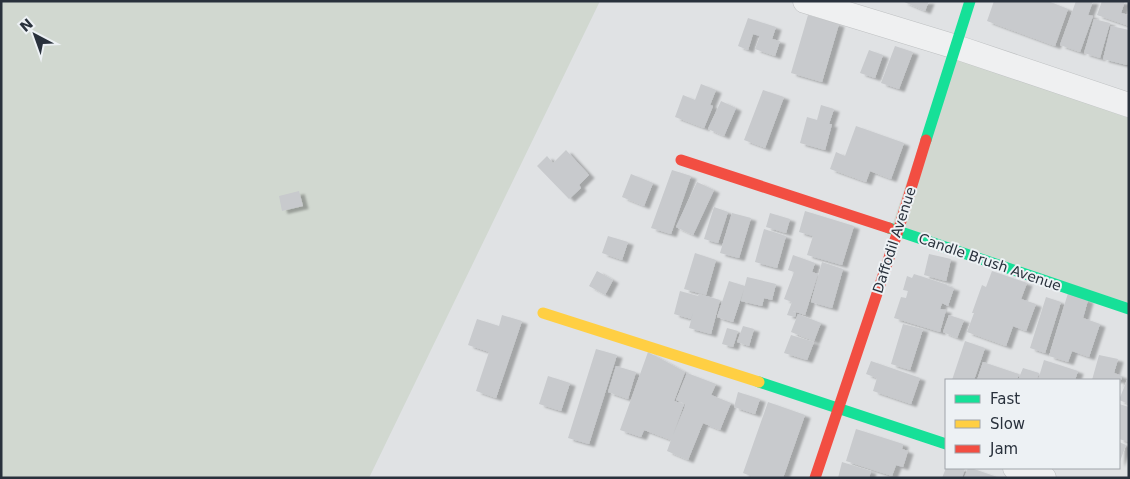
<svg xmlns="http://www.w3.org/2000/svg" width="1130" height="479" font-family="'DejaVu Sans',sans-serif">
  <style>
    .green { fill: #d1d8d0 }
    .building { fill: #c8cacd; filter: url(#shadow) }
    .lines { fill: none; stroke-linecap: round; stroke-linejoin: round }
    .street-casing { stroke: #bec0c2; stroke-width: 25 }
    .street { stroke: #eff0f1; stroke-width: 24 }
    .fast { stroke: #16e098; stroke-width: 11 }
    .slow { stroke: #ffcf43; stroke-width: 11 }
    .jam { stroke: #f24e42; stroke-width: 11 }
    .labels { text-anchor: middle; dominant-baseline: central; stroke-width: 4; stroke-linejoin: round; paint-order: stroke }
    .street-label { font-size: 14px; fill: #29313c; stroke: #edf1f4 }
  </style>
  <defs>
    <filter id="shadow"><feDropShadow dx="5.5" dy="3" stdDeviation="1" flood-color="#0004"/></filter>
  </defs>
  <rect width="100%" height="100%" fill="#e0e2e4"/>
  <!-- green -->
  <path class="green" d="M1,1H600L369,478H1Z
    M949,55L1129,118V303L892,226Z"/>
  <!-- building -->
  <path class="building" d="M902,1H929L925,11Z
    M994,1H1048L1068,9L1055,46L987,21Z
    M1076,1H1093L1088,15L1093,16L1080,52L1060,45Z
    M1102,1H1125L1121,13L1129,15V26L1097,15Z
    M808,15L839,24L822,82L791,73Z
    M748,18L776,27L772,39L780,41L775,56L755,49L760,36L753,34L748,50L738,46Z
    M1094,19L1110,23L1100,58L1084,53Z
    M1111,26L1129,30V57L1127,65L1103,59Z
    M895,46L913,52L899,89L881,83Z
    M869,50L883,55L875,78L860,73Z
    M701,84L716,90L710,105L713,106L704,128L675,117L683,95L695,100Z
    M763,90L784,97L765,148L744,140Z
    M721,101L736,108L724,136L708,129Z
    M821,105L834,109L829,124H832L825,150L800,143L807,117L817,120Z
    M856,126L904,143L891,179L870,171L866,182L830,169L836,152L845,156Z
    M566,150L589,175L579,185L581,188L569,199L537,166L547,156L553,163Z
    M672,170L691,176L671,234L651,228Z
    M631,174L653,183L644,206L622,197Z
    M697,182L714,190L693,235L676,227Z
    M299,191L303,206L282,211L279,196Z
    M714,207L728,212L718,243L704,239Z
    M805,211L854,226L842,265L807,255L813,236L799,232Z
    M732,213L751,218L739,258L720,253Z
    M770,213L790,219L786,233L766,227Z
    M764,229L786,236L777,268L755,262Z
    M608,236L628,242L622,260L602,253Z
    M695,253L716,260L706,295L684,289Z
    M929,254L951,259L946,281L924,275Z
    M793,255L815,263L812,272L818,274L805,315L793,311L796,313L795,317L787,315L792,302L784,299L794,272L788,270Z
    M822,262L843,269L832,308L811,302Z
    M597,271L613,280L605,295L589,286Z
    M992,271L1027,283L1021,299L1036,304L1026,331L1013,326L1006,346L967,332L974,313H972L982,285L986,287Z
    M914,274L948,285L947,286L954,288L948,306L942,303L940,309L946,310L940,332L894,318L901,297L906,298L908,291L903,290L907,276L912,278Z
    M747,277L776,284L772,300L764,298L762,306L741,301Z
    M729,281L745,286L733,322L717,317Z
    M680,291L698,296L699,294L720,300L711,334L689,328L693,313L691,319L674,314Z
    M1068,293L1088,300L1083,318L1100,324L1089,357L1072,351L1068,362L1049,356Z
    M1046,297L1061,302L1045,353L1030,348Z
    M798,314L821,323L814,341L791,332Z
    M502,315L522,321L496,398L476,391L489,352L468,345L477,319L499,326Z
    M949,315L964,320L957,338L943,332Z
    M903,324L923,329L910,370L891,364Z
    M743,326L754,329L749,346L737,342Z
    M727,328L738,331L733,347L722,344Z
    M791,335L814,342L807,360L784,353Z
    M965,341L985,348L974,380H952Z
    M596,349L617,355L589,444L568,438Z
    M648,352L685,372L674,401L684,404L673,435L686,404L676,400L687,373L716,384L711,395L731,403L720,430L703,423L688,460L667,451L671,440L644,430L641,437L620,430Z
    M1099,355L1118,359L1114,373L1122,376L1119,388V380H1092Z
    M1044,360L1078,371L1075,380H1038Z
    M871,361L920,378L911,404L873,391L877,378L866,374Z
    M983,362L1019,374L1017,380H977Z
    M616,366L636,372L628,399L608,392Z
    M1023,368L1039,373L1037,380H1018Z
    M1129,375V404L1119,400Z
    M548,376L570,383L561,411L539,404Z
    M738,392L760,399L755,414L734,407Z
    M768,402L805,415L783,478H756L743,473Z
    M1119,404L1129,407V442L1119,439Z
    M856,429L903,444L902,449L908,451L903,467L896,465L892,476L846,461Z
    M1119,442L1126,445L1119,464Z
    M842,462L871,471L869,478H838Z
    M946,468H965L962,478H942Z
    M968,468H971L1000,478H964Z"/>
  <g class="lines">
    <defs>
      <path id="street" d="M805,1L956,47L1129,105
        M1015,468L1044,478"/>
    </defs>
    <!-- street casing -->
    <use href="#street" class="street-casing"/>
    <!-- street -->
    <use href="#street" class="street"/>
    <!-- fast -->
    <path class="fast" d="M926,140L970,1
      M889,228L1129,309
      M759,382L946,444"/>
    <!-- slow -->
    <path class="slow" d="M543,313L759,382"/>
    <!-- jam -->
    <path class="jam" d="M681,160L889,228
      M815,478L898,231L926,140"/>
  </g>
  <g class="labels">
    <!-- street labels -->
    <g class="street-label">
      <text transform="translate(894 240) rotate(-72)">Daffodil Avenue</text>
      <text transform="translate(990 262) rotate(19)">Candle Brush Avenue</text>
    </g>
  </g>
  <!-- border -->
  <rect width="1130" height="479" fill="none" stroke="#29313c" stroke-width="5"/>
  <!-- legend -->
  <rect x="945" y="379" width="175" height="90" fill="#edf1f4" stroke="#9fa4aa"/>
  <rect x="955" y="395" width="25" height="8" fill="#16e098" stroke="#9fa4aa"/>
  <text x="990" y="404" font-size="15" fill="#29313c">Fast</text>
  <rect x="955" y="420" width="25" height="8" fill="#ffcf43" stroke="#9fa4aa"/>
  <text x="990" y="429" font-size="15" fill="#29313c">Slow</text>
  <rect x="955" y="445" width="25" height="8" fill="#f24e42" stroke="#9fa4aa"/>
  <text x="990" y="454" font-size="15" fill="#29313c">Jam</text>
  <!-- north arrow -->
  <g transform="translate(35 35) rotate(319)" stroke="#edf1f4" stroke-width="4" paint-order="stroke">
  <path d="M0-4L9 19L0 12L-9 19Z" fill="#29313c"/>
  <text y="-8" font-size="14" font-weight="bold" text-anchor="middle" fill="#29313c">N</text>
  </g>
</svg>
